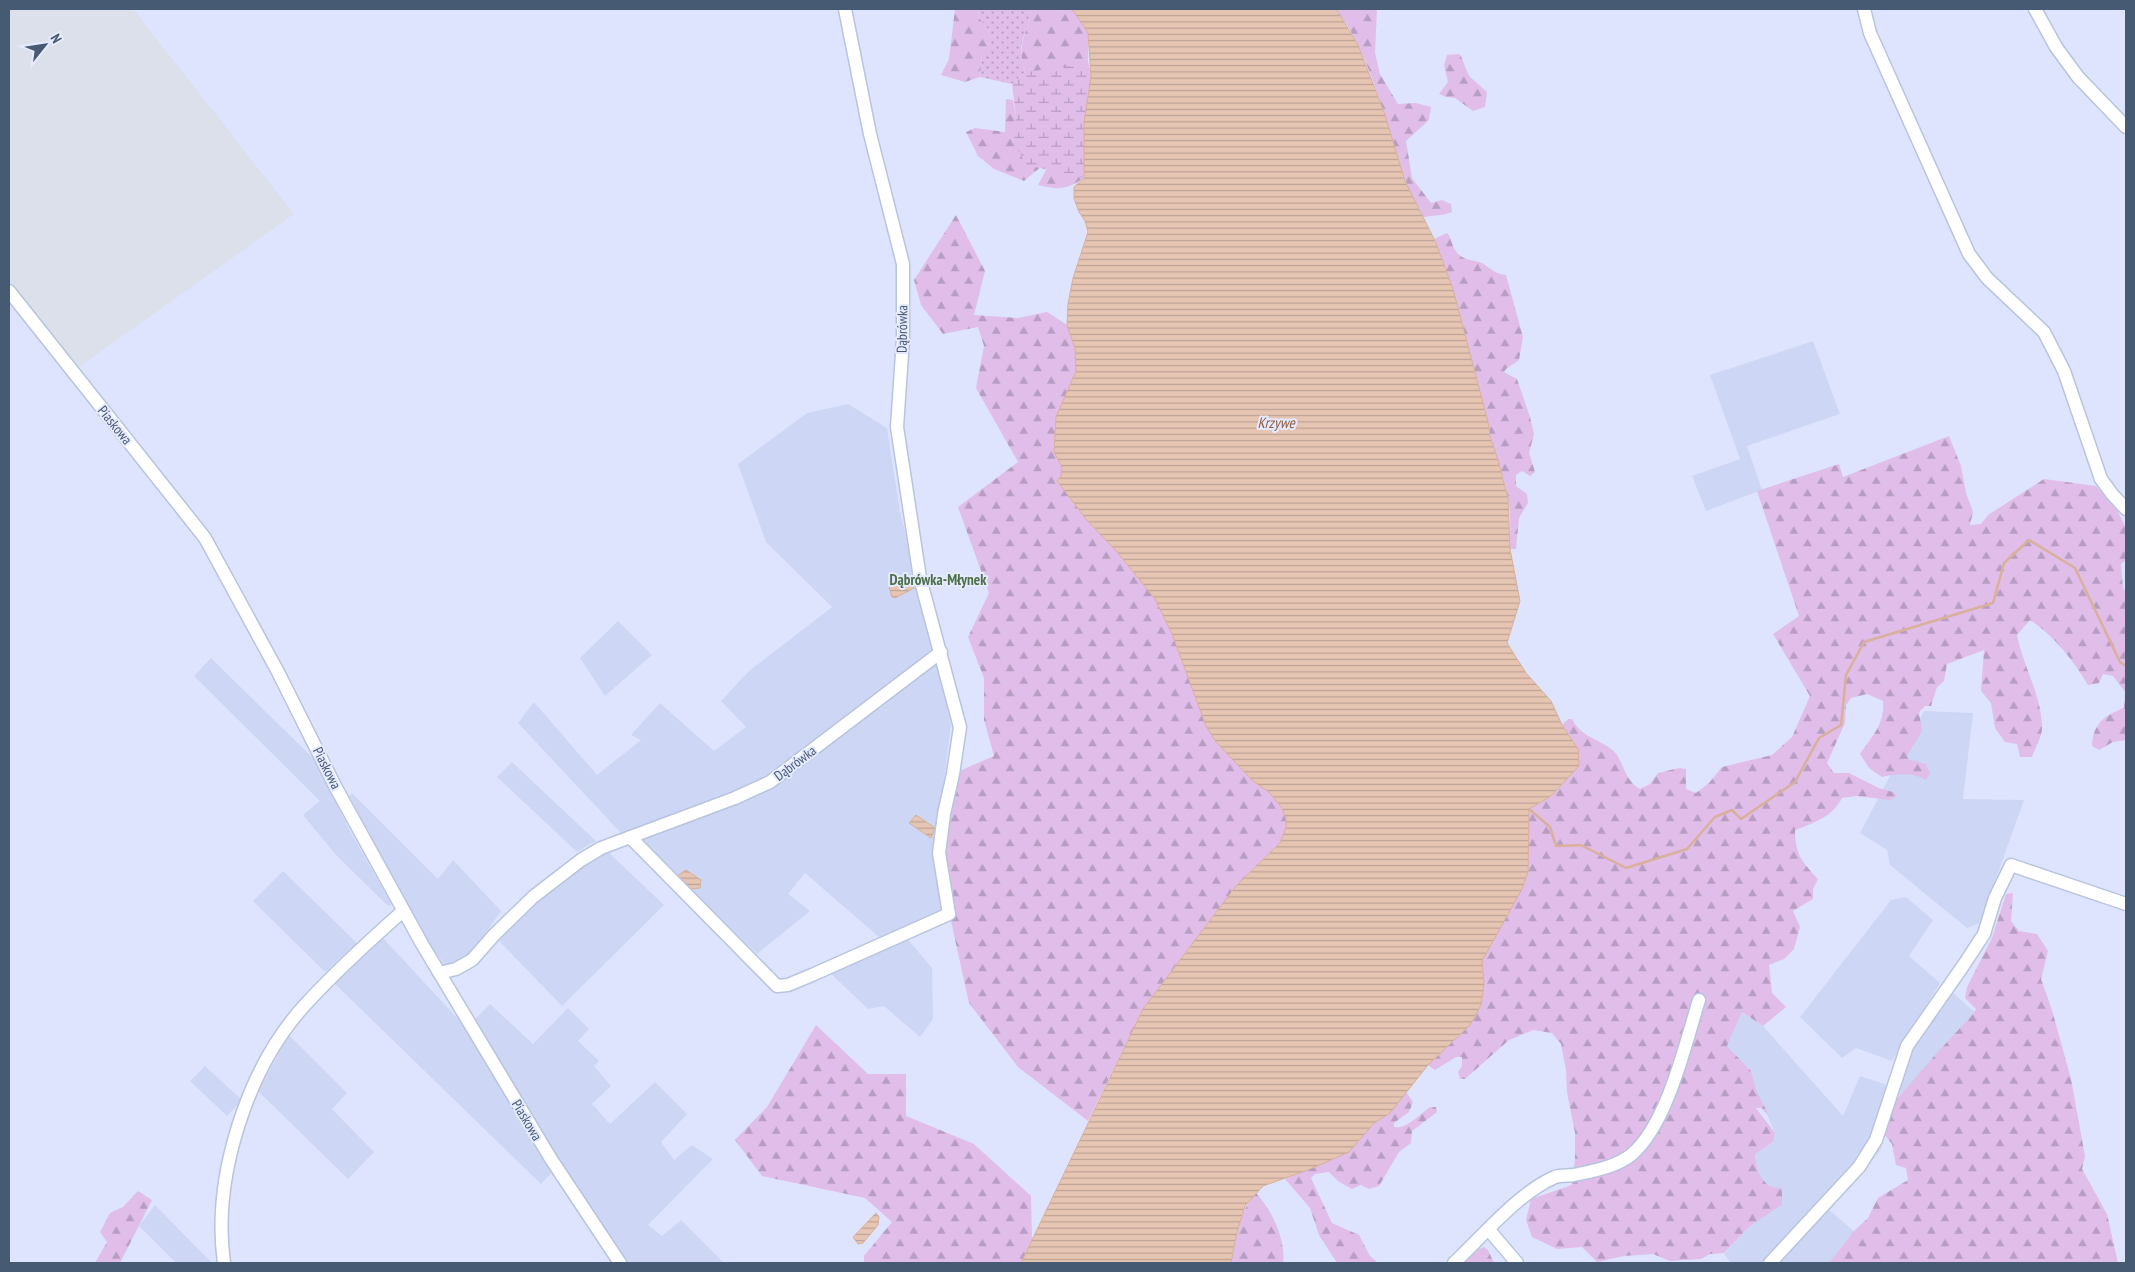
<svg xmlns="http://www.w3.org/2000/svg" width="2135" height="1272" font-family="'PT Sans Narrow',sans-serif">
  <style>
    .residential { fill: #cdd7f5 }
    .industrial { fill: #dbe0eb }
    .grass { fill: url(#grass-dots) }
    .forest { fill: url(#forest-firs) }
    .wetland { fill: url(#wetland-marsh) }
    .water { fill: url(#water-rules); stroke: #d9b099 }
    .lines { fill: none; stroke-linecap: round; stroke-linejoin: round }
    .stream { stroke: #d9b099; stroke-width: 2.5 }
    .minor-casing { stroke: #b8c4de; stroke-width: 15 }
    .minor { stroke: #fff; stroke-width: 12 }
    .labels { text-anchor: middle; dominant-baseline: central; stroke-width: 4; stroke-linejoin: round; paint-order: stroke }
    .street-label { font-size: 14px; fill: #465a74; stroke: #e5eaff }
    .water-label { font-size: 15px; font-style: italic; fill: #905e42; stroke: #e5eaff }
    .neighbourhood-label { font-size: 15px; font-weight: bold; fill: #4e7049; stroke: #e5eaff }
  </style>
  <defs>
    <pattern id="grass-dots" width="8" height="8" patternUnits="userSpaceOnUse" patternTransform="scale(1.25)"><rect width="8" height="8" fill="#e1bdea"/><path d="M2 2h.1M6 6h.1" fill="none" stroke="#b89dc2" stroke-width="1.8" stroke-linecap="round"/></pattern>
    <pattern id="forest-firs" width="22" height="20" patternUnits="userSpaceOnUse" patternTransform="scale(1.25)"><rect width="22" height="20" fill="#e1bdea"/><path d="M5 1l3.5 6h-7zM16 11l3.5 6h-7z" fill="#b89dc2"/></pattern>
    <pattern id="wetland-marsh" width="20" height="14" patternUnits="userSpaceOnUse" patternTransform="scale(1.25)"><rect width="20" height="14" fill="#e1bdea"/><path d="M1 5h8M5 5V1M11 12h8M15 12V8" fill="none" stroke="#b89dc2"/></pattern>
    <pattern id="water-rules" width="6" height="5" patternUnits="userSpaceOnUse" patternTransform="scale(1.25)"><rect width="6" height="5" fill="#e7c5b3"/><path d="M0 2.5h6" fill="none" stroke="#bda396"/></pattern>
  </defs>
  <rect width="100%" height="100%" fill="#dee4fd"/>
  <!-- residential -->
  <path class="residential" d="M1813,341L1840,414L1747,446L1762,490L1706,511L1692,476L1740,459L1710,375Z
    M848,404L887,428L900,512L934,647L951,725L935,852L946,911L880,938L805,873L788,894L810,911L757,954L638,840L621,833L518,723L534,702L597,775L641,740L631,735L660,703L714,751L746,727L721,701L749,671L832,607L766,542L738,464L807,413Z
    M618,621L652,655L605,696L580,658Z
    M211,658L315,760L349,829L392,905L388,906L336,855L303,815L320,801L194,676Z
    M1924,711L1973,713L1963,799L2024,800L1980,923L1967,928L1890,865L1887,850L1860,833Z
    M512,762L596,841L577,852L497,777Z
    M353,794L438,879L453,860L501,911L479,943L462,963L445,965L419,930L349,795Z
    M606,850L664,905L562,1006L499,941L505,931L558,883Z
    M283,871L357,943L325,972L253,901Z
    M1906,897L1933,920L1909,956L1940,983L1892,1061L1856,1048L1842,1058L1800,1017L1891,900Z
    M905,936L932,968L933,1019L920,1037L884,1006L868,1009L828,971Z
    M383,938L460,1021L553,1171L541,1184L334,983Z
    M1953,993L1977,1014L1897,1098L1916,1041Z
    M490,1004L533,1044L568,1008L589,1029L578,1041L599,1061L594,1066L611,1086L592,1104L610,1124L655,1082L687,1114L661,1142L674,1160L692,1145L713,1159L648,1225L662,1236L681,1220L724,1263H625L599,1226L473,1021Z
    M1742,1012L1763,1026L1843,1116L1860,1076L1885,1084L1890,1107L1883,1133L1881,1149L1829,1210L1854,1231L1829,1263H1731L1724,1254L1749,1227L1782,1205L1775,1189L1762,1180L1756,1164L1755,1154L1773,1142L1775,1133L1756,1089L1751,1071L1727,1046Z
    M289,1035L347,1093L332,1109L374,1152L348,1179L258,1091Z
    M205,1066L242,1100L227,1116L190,1081Z
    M155,1205L212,1263H176L139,1226Z"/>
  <!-- industrial -->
  <path class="industrial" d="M9,9H133L294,214L79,367L9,279Z"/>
  <!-- grass -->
  <path class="grass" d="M978,9H1031C1028,35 1014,44 1025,72L1012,84L980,77L982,54L990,32L979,18Z"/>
  <!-- forest -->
  <path class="forest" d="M955,9H978L979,18L990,32L991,48L982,54L980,77L965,82L941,75L949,59Z
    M1031,9H1072L1088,33V62L1091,77L1084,122V178C1066,190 1058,190 1038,185L1046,170L1062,165L1041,79L1025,72C1015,46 1028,34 1031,9Z
    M1336,9H1377L1375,53L1380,74L1398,104L1416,103L1431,107L1429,120L1406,141L1412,178L1431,203L1442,200L1451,204L1452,212C1442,216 1434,215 1424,217C1417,205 1409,192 1405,179C1384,122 1373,58 1336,9Z
    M1459,54L1461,56L1469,76L1487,92L1485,107L1473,111L1455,98L1446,97L1439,94L1448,82L1444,65L1447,55Z
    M1006,99L1013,100L1016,117L1042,166L1024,181L994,169L978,156L966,132L975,128L1005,132Z
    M956,215L985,271L974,315L1018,318L1047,312L1067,325L1075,348L1076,371L1056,417L1054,452L1062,467L1061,476L1086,519L1118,553L1155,599L1172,634L1206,726L1216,742L1253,781L1269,791L1282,808L1286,819V827L1280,843L1236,886L1143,1009L1088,1121L1018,1067L969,1003L951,921L954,917L944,845L957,772L994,756L984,720V678L968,637L989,593L958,507L1018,462L976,388L984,346L978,327L943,334L921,305L914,280Z
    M1447,233C1452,238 1451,244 1455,250C1463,262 1473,259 1482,263C1492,269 1493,273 1506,275L1523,337L1519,360L1506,369L1504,372L1517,379L1530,417L1534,434L1529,453L1535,472L1530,476L1522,471L1516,475V486L1527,494L1528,503L1519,518L1516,549H1510C1510,532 1511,514 1508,498C1504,472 1491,448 1488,422L1453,289L1434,239Z
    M1949,436L1961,466L1966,493L1973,512L1970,525L1981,524L1988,515L2044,479L2096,486L2117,510L2126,528V560L2121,564L2123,587L2126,593V740L2113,742L2099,750L2092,746C2093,723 2105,715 2124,708L2125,692L2113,676L2103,674L2099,683L2088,685C2073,660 2054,636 2030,620L2017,635C2023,666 2042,696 2042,728C2042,737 2035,748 2032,757H2020L2017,744L2005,742L1995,728L1991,703L1981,691L1984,650L1947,664L1944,681L1937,687L1931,706H1925L1919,712L1922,731L1908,754V759L1926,764L1930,773L1926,780C1912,772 1897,774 1882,777L1869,768L1860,754C1873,735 1885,724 1883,701L1867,694L1851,698L1846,705L1845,723L1827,763L1834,773H1849L1879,788L1893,792L1897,796L1890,800L1857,796L1842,798C1832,817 1814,823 1795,830C1795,854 1802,862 1818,879L1813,889V899L1793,911L1800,927L1794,949L1784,959L1769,965L1772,993L1786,1007L1763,1026L1742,1012L1727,1046L1751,1071L1756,1089L1769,1116L1761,1108H1756L1775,1133L1773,1142L1755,1154C1756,1170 1763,1190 1782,1188V1205L1749,1227L1724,1253L1710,1254L1701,1259L1670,1261L1653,1254L1624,1256L1597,1262L1582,1247L1557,1249L1532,1237L1526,1220L1531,1199L1572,1185L1575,1159V1133L1567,1092L1566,1070L1561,1044L1552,1033L1533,1030L1509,1040L1465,1079H1460L1458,1072L1462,1066V1057H1456L1435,1070L1428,1065L1470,1025L1484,984L1482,961L1491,941L1528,832L1529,809L1551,796L1579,766L1578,749L1562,725L1568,719H1572C1581,737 1597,738 1611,749C1624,758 1622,779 1640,789L1650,784L1658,773L1679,768L1686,769V789L1696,793L1709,783L1722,767L1772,755L1792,737L1810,696L1773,634L1799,616L1757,491L1839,464L1843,477Z
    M2013,893L2011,921L2019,931L2037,934L2048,951L2041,979L2052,1010L2071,1079L2085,1156L2082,1169L2107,1214L2118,1263H1829L1854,1231L1868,1218L1878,1198L1908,1180L1906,1168L1896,1165L1892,1144L1883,1133L1890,1107L1936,1054L1973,1014L1976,1009L1965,998L1967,987L1992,938L2006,894Z
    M816,1025L868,1074H906V1116L974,1144L1031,1196L1032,1240L1021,1263H864V1256L892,1222L865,1198L762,1176L735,1140L767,1107Z
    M1406,1092L1413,1102L1409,1112L1394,1123V1127C1406,1130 1420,1114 1430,1107H1436L1437,1112L1412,1131L1411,1143L1399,1152L1379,1186L1369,1189L1361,1185L1352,1189L1338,1181L1329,1172L1315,1174L1311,1178L1332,1223L1359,1235L1370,1256L1378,1263H1337L1319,1235L1310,1208L1285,1179L1349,1152L1374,1123L1390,1113Z
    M138,1191L152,1200L120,1263H95L107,1242L100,1232L110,1213L123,1207Z
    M1256,1193C1272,1210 1286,1240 1283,1263H1231C1238,1235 1236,1216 1256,1193Z
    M1484,1247L1488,1250L1494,1263H1464L1479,1249Z"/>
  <!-- wetland -->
  <path class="wetland" d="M1088,62L1091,77L1084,122V178L1026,165L1014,142L1016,117L1012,84L1025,72L1065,67Z"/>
  <!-- water -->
  <path class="water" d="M1072,9H1336L1338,12L1358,45L1385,115L1405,181L1436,243L1453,289L1488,422L1490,436L1498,460L1508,498L1510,549L1520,601L1507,643L1526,673L1551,701L1562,725L1578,749L1579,766L1551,796L1529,809L1528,872L1522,889L1482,961L1484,984L1481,1005L1470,1025L1428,1065L1390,1113L1374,1123L1349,1152L1308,1170L1263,1186L1245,1206L1237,1232L1231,1263H1021L1143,1009L1236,886L1280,843L1286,827V819L1282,808L1269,792L1253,781L1216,742L1206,726L1172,634L1155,599L1118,553L1086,519L1057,481L1061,476L1062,467L1054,452L1056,417L1076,371L1075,348L1067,325L1068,304L1073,278L1088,232L1085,221L1079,212L1074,198V187L1084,178V122L1091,77L1088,33Z
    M909,577L914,588L895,598L892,597L889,587Z
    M916,815L935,828L931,838L909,823Z
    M686,870L701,880L700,888L690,889L678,880L677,876Z
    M876,1213L879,1217L878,1225L863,1243L858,1244L853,1237Z"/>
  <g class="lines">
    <!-- stream -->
    <path class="stream" d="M1529,809L1550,827L1556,846L1581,845L1626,868L1687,849L1715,817L1732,810L1741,819L1795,782L1819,738L1841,725L1846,675L1864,642L1993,603L2004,563L2029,540L2075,568L2120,662L2126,666"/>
    <defs>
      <path id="minor" d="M1864,9L1870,33L1969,254L1987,278L2044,332L2064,371L2101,479L2112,494L2126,509
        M2035,9L2056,47L2078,77L2126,127
        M9,291L205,538L278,672L335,786L422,944L551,1159L620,1263
        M630,837L777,986L788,985L812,975L949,914L939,853L944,814L953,774L960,727L920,578L897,427L903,339V264L870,134L845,9
        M439,973L456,969L472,960L494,935L533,897L581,860L601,848L735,798L770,782L941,652
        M1489,1230L1517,1263
        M224,1263C212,1178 247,1069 304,1006C335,972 369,941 403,911
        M1454,1263C1483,1236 1518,1193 1555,1177C1561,1175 1567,1176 1574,1175C1592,1171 1616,1167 1631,1155C1667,1125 1685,1045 1699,1000
        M1770,1263L1859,1167L1876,1140L1907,1046L1963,966L1984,934L1995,898L2011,865L2126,904"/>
    </defs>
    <!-- minor casing -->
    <use href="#minor" class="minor-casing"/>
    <!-- minor -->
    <use href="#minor" class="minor"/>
  </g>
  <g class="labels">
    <!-- street labels -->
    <g class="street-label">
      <text transform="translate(902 329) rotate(-89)">Dąbrówka</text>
      <text transform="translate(115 425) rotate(51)">Piaskowa</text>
      <text transform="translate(795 763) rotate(-37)">Dąbrówka</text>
      <text transform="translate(327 768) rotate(63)">Piaskowa</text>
      <text transform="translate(527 1120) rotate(59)">Piaskowa</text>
    </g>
    <!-- water labels -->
    <g class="water-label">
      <text x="1276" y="422">Krzywe</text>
    </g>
    <!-- neighbourhood labels -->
    <g class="neighbourhood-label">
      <text x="938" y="579">Dąbrówka-Młynek</text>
    </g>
  </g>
  <!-- border -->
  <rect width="2135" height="1272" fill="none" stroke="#465a74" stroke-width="20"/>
  <!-- north arrow -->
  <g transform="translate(45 45) rotate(60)" stroke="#e5eaff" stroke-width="4" paint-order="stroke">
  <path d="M0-4L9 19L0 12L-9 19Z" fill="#465a74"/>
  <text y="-8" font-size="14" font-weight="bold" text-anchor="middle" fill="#465a74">N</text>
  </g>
</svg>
